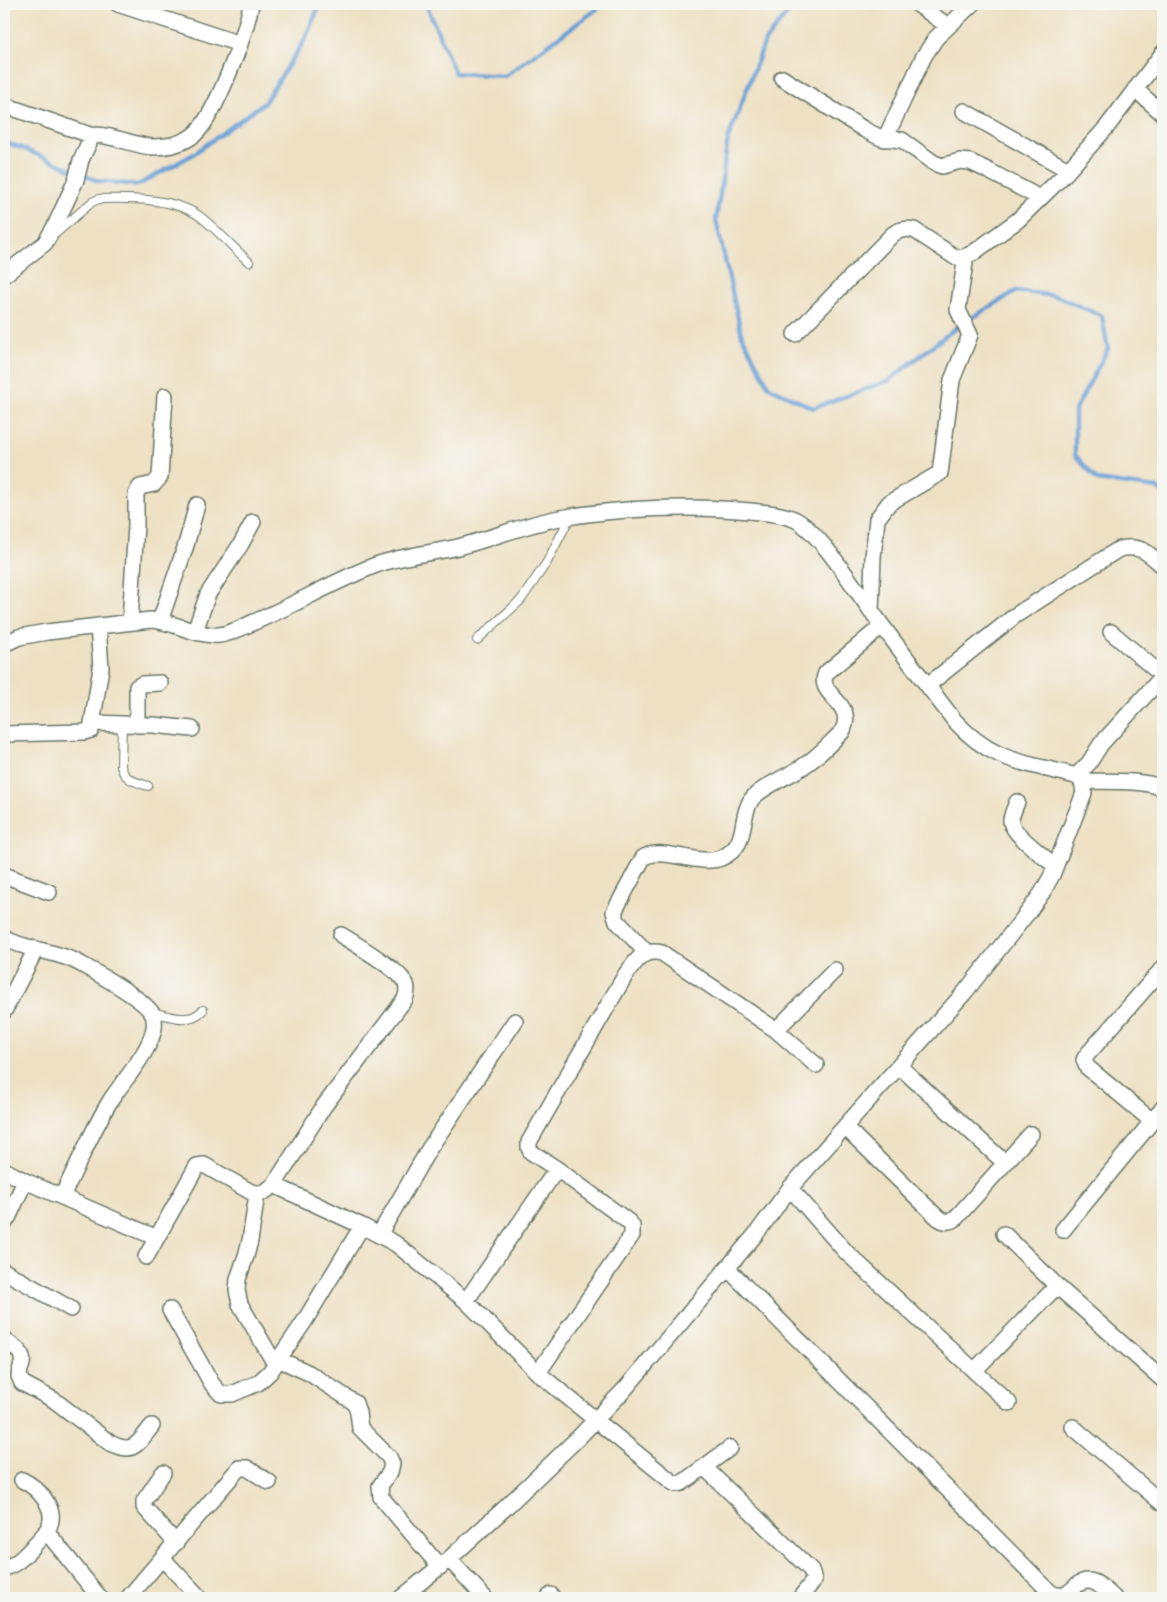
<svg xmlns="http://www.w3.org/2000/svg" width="1167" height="1602" font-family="Sriracha,sans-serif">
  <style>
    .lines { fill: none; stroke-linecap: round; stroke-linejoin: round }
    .stream { stroke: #669ed4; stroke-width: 4.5 }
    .service-casing { stroke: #677666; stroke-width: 10 }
    .minor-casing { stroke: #677666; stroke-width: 18 }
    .service { stroke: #fff; stroke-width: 8 }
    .minor { stroke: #fff; stroke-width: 15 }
  </style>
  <rect width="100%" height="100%" fill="#f6f6f2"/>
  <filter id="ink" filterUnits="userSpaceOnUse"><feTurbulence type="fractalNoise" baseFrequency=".02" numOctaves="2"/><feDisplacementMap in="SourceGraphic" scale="10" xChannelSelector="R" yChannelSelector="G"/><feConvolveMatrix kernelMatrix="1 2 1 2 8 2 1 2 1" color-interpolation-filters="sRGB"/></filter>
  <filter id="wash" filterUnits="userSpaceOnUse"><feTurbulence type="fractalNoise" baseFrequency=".0096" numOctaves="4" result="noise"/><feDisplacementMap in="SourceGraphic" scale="20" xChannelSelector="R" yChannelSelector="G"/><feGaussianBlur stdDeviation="1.12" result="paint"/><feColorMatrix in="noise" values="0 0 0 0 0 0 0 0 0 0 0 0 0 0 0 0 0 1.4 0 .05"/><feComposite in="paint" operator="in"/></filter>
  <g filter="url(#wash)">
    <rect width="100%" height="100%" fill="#eee0c2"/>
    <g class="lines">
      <!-- stream -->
      <path class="stream" d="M426,4L455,73L505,76L604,4
        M795,4L765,41L728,139L716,220L742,336L769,387L813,408L888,381L957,327L1016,291L1056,296L1102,316L1108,349L1075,410V455L1097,480L1157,488L1163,493
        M4,142L22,148L98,181L138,185L192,155L264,103L304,41L320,4"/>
    </g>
  </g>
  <g filter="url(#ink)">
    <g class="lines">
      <defs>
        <path id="service" d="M55,234L92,202L99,199C129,198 172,198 198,215C215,227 233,248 249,262
          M477,640L521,600L547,562L570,517
          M122,724L121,766C124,780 136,782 148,786
          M152,1012C170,1016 189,1025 203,1010"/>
        <path id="minor" d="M118,4L240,44
          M917,4L948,26
          M782,78L865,130L881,138L902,140L934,163L942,166L960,161L970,162L985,169L1040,198
          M1135,89L1163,114
          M4,105L93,136
          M964,111L1068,170
          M885,139L924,56L936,38L972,4
          M4,275L45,243L55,226L76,180L81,160L92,136C104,132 136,146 152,147C167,147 183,144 195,134C216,115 246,33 251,4
          M795,334L893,234C900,229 906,228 914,230L955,257H964L973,253L1018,220L1063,176L1106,128L1163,53
          M871,611L873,557L877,519L889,503L940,473L952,380L970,335L958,310L966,256
          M160,621L186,545L197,505
          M130,622L136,525V494L140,487L154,484L160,477L165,396
          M195,631L208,594L241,544L253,522
          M1111,632L1163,676
          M4,644L19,637L47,632L151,620C173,621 198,637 219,635C231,634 243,627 254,622C295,605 334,581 376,565C402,555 435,553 462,546C495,537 527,524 560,518C620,508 690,505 750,511C765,513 782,513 796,520C821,534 852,585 870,609C897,647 926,683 954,720C993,763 1024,762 1076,776L1082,781L1084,793L1052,875L1042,893L1029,911L965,992L790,1188L756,1234L625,1389L579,1437L505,1508L449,1559L401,1598
          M928,685L1016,615L1119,549C1141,544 1148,553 1163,566
          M93,723L153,725L192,729
          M137,725V687L142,684L160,683
          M4,734L84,732L91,730L101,668L98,626
          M1076,776L1089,763L1101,744L1163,676
          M1082,781C1109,782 1138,779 1163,788
          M1017,802C1015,808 1011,815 1011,821C1011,833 1046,858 1055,866
          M4,875L49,892
          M4,938C27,951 55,950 79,963C95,972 146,1000 153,1015C156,1023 153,1034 150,1041C140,1064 123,1081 110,1101C92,1131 78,1165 62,1196
          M647,953L617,921L614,912L643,858C660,845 699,867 721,858C750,845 738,821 751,800C760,787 792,775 805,765C819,756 830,743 842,732C858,702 815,696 826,673L882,626
          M4,1011L36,949
          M776,1030L835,970
          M899,1066L1005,1163
          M1152,1121L1087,1067L1084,1060L1086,1056L1163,968
          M845,1127L937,1217C943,1222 948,1223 955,1219L1031,1134
          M557,1169L531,1152L529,1148V1142L626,974C637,961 642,948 662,953L776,1030L816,1065
          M4,1170L25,1181L9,1216L4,1224
          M25,1181L157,1238
          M274,1185L324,1106L405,999C407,994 408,990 406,984C402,972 354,943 341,935
          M790,1188L846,1252L1009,1403
          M257,1194L250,1241L246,1256L238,1279L237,1290L240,1304L275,1364
          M1063,1230L1163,1108
          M379,1235L429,1149L515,1021
          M146,1257L197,1166L204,1165L251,1192C262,1195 266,1191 274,1185L362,1226L396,1244L466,1301L538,1373L672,1482L676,1484L682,1483L730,1448
          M728,1269L1050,1592L1055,1595H1064C1069,1593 1073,1589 1077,1585C1092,1574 1103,1588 1114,1598
          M4,1271L71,1309
          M1057,1286L1163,1380
          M466,1301L557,1169L629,1222L632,1226V1235L538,1373
          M170,1310L212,1384L221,1394H232L258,1383L270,1372L304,1322L362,1226
          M4,1340C12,1346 25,1351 22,1364C21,1368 19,1371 19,1376L22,1383L54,1400L110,1443C134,1455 137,1444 152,1426
          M278,1359L309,1373L355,1403L358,1412L360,1428L389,1457L392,1464L390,1472L380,1486L381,1497L440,1567
          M974,1371L1057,1286L1004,1234
          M1073,1427L1163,1504
          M704,1467L811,1570L814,1580L800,1598
          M163,1473L144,1501V1507L176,1543
          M46,1531L100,1598
          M163,1559L200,1598
          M449,1559L485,1598
          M4,1568C16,1565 23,1557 32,1548C37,1541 46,1534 49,1527C58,1508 37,1487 22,1480
          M128,1598L239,1468H247L269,1482
          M548,1598L551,1595"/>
      </defs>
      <!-- service casing -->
      <use href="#service" class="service-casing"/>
      <!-- minor casing -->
      <use href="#minor" class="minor-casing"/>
      <!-- service -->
      <use href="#service" class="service"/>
      <!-- minor -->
      <use href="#minor" class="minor"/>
    </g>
  </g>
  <!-- margin -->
  <rect width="1167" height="1602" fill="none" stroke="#f6f6f2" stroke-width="20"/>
</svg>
